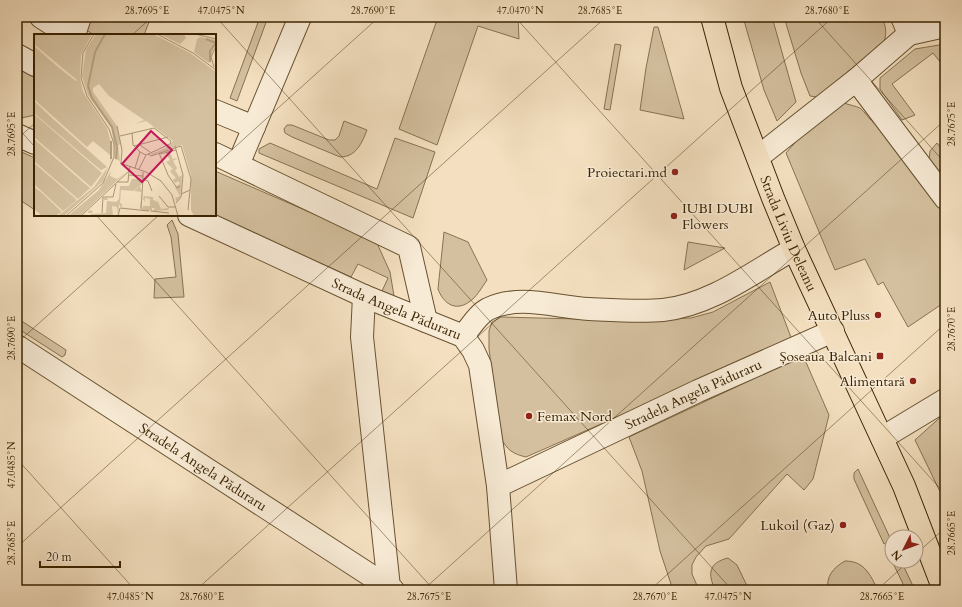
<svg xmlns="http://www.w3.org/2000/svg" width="962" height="607" font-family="Cardo,serif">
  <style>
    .green { fill: #d4c09f; stroke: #877250 }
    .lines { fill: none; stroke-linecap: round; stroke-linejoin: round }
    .minor-casing { stroke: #685230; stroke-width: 24 }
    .major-casing { stroke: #3a2300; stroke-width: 24 }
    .minor { stroke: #f8ebd6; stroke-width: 22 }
    .major { stroke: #f4e0c0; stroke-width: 22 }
    .ticks { fill: none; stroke: #3a2300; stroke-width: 1; stroke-opacity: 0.45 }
    .poi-dot { fill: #8f2418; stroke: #f8ebd6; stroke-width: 1.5 }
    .labels { text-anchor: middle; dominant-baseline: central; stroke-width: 3; stroke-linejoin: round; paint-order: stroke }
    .poi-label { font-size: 14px; fill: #3a2300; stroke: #f8ebd6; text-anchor: end }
    .street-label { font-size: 14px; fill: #3a2300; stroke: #f8ebd6 }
    .inset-river { fill: none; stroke: #b5a07f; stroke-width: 2 }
    .inset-road { fill: none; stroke: #aa9473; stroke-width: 1 }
    .view { fill: #c2185b; fill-opacity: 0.15; stroke: #c2185b; stroke-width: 2 }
    .inset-edge { fill: none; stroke: #3a2300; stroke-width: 2 }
    .neatline { fill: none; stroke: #3a2300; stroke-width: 1.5 }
    .ticks-label { font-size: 10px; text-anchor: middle; fill: #3a2300 }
  </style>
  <rect width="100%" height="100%" fill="#f4e0c0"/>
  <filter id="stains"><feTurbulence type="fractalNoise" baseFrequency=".005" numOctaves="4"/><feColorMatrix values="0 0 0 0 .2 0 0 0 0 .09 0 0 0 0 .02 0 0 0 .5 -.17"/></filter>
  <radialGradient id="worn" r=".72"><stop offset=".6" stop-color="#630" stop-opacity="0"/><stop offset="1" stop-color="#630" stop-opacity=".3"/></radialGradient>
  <!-- green -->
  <path class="green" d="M67,17H151L144,35H94Z
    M260,17H268L237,101L230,98Z
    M438,17H518L519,39L478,26L437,145L399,129Z
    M743,17H772L796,102L777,121L764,90Z
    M784,17H882C886,27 887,32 884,42L817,97L810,96L801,73Z
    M654,27H658L684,119L640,110L646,68Z
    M615,44L621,45L610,110L604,109Z
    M945,44V68L933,53L892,84L915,115L902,120L880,89V78L915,49Z
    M17,59L35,71V115L17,119Z
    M844,103C849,105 856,106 860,108C871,118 871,125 887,130L945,209V302L908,327L883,282L878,285L865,259L835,270L786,153C800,137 823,110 844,103Z
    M344,121L367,130C362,143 356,157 340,157L292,137L285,133L284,129L287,125H292L329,140H335L339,136Z
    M395,138L435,152L413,218L259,153V149L270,143L377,189Z
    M937,143L945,153V181L929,160L930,151Z
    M17,150L35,158V210L17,198Z
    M215,171L376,241L390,272L394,296L382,291L388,278L358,264L351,277L215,215Z
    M172,220L178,234L184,297L154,298L155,279L176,277L171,237L167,225Z
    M444,232L468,242L487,280C482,287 476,298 469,302C455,312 443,303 438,289Z
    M688,242L725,248L684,270Z
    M770,282L792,340L526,457C513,454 507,450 501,438L489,349V331L492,322L501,317L616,320L691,318L713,312Z
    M17,318L66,350L65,355L62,357L17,328Z
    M796,359L805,360L829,415L813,479L804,490L787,474L729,539L706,546L696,557L692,565V574L699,590H673L660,551L642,471L629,437Z
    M945,413V502L915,440Z
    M858,469L891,540L884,544L854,479V473Z
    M728,558L737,565L749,590H715C708,574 708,563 728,558Z
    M845,561C865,561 870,575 878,590H828C826,576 833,568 845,561Z
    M892,561H901L915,590H906Z"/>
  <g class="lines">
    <defs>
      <g id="minor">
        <path d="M41,17L69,35"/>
        <path d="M909,34L945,26"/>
        <path d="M74,35L80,17"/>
        <path d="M17,55L35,65"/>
        <path d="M856,80L945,198"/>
        <path d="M215,111L254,127"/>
        <path d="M17,135L35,143"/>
        <path d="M215,154L409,247L426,321"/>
        <path d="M758,157L856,80L909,34L902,17"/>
        <path d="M238,165L300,17"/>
        <path id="s1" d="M189,215L364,296L463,336L473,350L480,365L498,486"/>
        <path d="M364,296L362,337L389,587"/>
        <path d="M463,336C470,328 478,314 488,309C520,294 555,307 589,309C611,310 641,312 663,310C711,305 753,272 794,249"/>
        <path id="s2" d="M17,346L393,590"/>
        <path d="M882,438L945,400"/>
        <path id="s3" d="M506,590L498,486L698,391L833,331"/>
      </g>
      <g id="major">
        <path id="s4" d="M712,17L731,88L773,198L794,249L904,486L944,590"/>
      </g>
    </defs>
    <!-- minor casing -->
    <use href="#minor" class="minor-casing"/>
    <!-- major casing -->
    <use href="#major" class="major-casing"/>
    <!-- minor -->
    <use href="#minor" class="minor"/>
    <!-- major -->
    <use href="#major" class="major"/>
  </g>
  <!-- ticks -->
  <path class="ticks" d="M216,17L732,590M515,17L945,494M814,17L945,163M132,35L152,17M17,127L35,147M17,139L35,123M215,165L379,17M96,215L434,590M17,343L159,215M17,459L135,590M17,547L606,17M916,554L945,528M196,590L833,17M423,590L945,120M650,590L945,324M877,590L909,561"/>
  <!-- markers -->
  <g class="poi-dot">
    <circle cx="675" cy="172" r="4"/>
    <circle cx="674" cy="216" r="4"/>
    <circle cx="878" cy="315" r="4"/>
    <rect x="876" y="352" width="8" height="8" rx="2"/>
    <circle cx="913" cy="381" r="4"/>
    <circle cx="529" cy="416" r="4"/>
    <circle cx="843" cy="525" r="4"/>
  </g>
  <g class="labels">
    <!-- poi labels -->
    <g class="poi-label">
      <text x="667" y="172">Proiectari.md</text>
      <text x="682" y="208" text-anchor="start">IUBI DUBI<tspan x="682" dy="16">Flowers</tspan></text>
      <text x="870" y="315">Auto Pluss</text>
      <text x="872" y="356">Șoseaua Balcani</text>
      <text x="905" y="381">Alimentară</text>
      <text x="537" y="416" text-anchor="start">Femax Nord</text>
      <text x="835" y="525">Lukoil (Gaz)</text>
    </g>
    <!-- street labels -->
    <g class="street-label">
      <text stroke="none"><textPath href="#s4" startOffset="230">Strada Liviu Deleanu</textPath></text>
      <text stroke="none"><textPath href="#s1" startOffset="228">Strada Angela Păduraru</textPath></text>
      <text stroke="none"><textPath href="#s3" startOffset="320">Stradela Angela Păduraru</textPath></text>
      <text stroke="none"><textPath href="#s2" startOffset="222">Stradela Angela Păduraru</textPath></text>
    </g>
  </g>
  <!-- overview -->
  <g transform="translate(34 34)">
    <rect width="182" height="182" fill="#f4e0c0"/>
    <path d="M0,0H58L47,21L46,44L49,58L73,94L78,113L76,130V121L59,107L53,113L0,65V12L25,34L42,47L43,46L0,10ZM62,0H119L156,19L182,38V182H160L157,176V141L148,111L118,121L116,120L132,114L139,107L112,87L101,90L110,86L75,62L65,50L59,54V58L83,92L87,110L84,111L86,127L81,125L78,95L54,61L48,42L52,16ZM126,0H150L152,4L146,10ZM166,3L182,6L175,29L160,18L163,5ZM0,67L18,84L73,133L67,136L63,133L0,79ZM0,80L68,139L57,153L0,103ZM0,105L35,136L56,154L44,165L0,127ZM135,117L139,125L144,124L139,127L143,134L146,132L141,136L145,143L148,141L146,163L143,168L141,164L146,162L141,153L146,150L144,147L141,149L139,146L142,144L136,137L139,135L132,128L136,126L131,118ZM0,129L42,165V167L29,177L0,150ZM74,133L69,147L30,182H24L60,153ZM77,137L76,142L83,145L91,139L46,182H34L65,156ZM106,142L108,143L107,151L99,157L87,156L86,169L88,170V173L106,175L108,158L100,157L106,152L108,158L107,174L106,175L87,173L85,170L84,182L83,173L78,172L79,182H57V179H54L55,176L59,177L57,180L72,179L73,166H70V164H74L73,167L82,168L85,165L86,152H95L98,145H107ZM0,153L8,159L28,178L21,182H8L0,175ZM111,158L110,162L119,163V166L124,168L127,175L135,174L134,176L119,177L121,174H118V177L108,176L109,172H116V165L111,164V168L109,165Z" fill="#d4c09f"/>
    <path class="inset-river" d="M172,5L182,9L176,17V28M54,52L58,64L78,93L83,113L82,125M54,52L61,18L71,0M77,125V107"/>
    <path class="inset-road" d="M123,0L159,19L182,36M161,0L182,5M180,33L177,23L182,12M83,92L88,116L87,129M98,99L99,111L106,118L101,134M86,102L120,94L137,107L136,110L112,121L106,118M106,111L116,118M100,112L134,103M141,112L149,141L147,163L142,169M125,119L134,141L143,154L146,152M114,120L117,122L147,112L157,145L156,156L147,160M126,120L142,116M86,129L112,138L127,147L138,161L144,182M105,135L112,121M109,138V145L114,147L118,157M95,141L109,142M83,148H94L95,137M125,162L134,173H142M107,175L109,145M154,176L156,156M117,177L135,179M68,179L69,163H79L82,150M32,182L69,149L80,123V110L75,95L53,62L47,44L49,19L60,0M47,182L95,137L96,132M84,182L86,174L115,177"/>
    <path class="view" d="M117,97L138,116L108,148L88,130Z"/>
    <rect width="182" height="182" class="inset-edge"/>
  </g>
  <!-- margin -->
  <rect width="962" height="607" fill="none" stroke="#f4e0c0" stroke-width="44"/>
  <!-- north arrow -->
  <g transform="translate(904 549) rotate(228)"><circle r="19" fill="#f8ebd6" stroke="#ac9b80"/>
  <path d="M0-3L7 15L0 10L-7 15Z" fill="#8f2418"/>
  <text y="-6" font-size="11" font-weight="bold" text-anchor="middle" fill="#3a2300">N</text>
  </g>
  <!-- scale -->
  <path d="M40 561v6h80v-6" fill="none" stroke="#3a2300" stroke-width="2"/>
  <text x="46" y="561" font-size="12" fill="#3a2300" stroke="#f8ebd6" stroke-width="3" paint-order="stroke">20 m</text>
  <rect x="22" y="22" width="918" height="563" class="neatline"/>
  <g class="ticks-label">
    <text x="147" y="14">28.7695°E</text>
    <text x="221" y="14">47.0475°N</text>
    <text x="373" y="14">28.7690°E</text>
    <text x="520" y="14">47.0470°N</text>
    <text x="600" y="14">28.7685°E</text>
    <text x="827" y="14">28.7680°E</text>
    <text transform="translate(951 124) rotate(-90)" y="4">28.7675°E</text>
    <text transform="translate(11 134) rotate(-90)" y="4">28.7695°E</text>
    <text transform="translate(951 329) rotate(-90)" y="4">28.7670°E</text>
    <text transform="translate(11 338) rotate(-90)" y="4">28.7690°E</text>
    <text transform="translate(11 465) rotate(-90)" y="4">47.0485°N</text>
    <text transform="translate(951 533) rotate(-90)" y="4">28.7665°E</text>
    <text transform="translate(11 543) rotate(-90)" y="4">28.7685°E</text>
    <text x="130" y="600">47.0485°N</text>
    <text x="202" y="600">28.7680°E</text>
    <text x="429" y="600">28.7675°E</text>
    <text x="655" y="600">28.7670°E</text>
    <text x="728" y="600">47.0475°N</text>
    <text x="882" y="600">28.7665°E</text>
  </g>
  <rect width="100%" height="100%" filter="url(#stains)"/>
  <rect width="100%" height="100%" fill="url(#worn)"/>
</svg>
